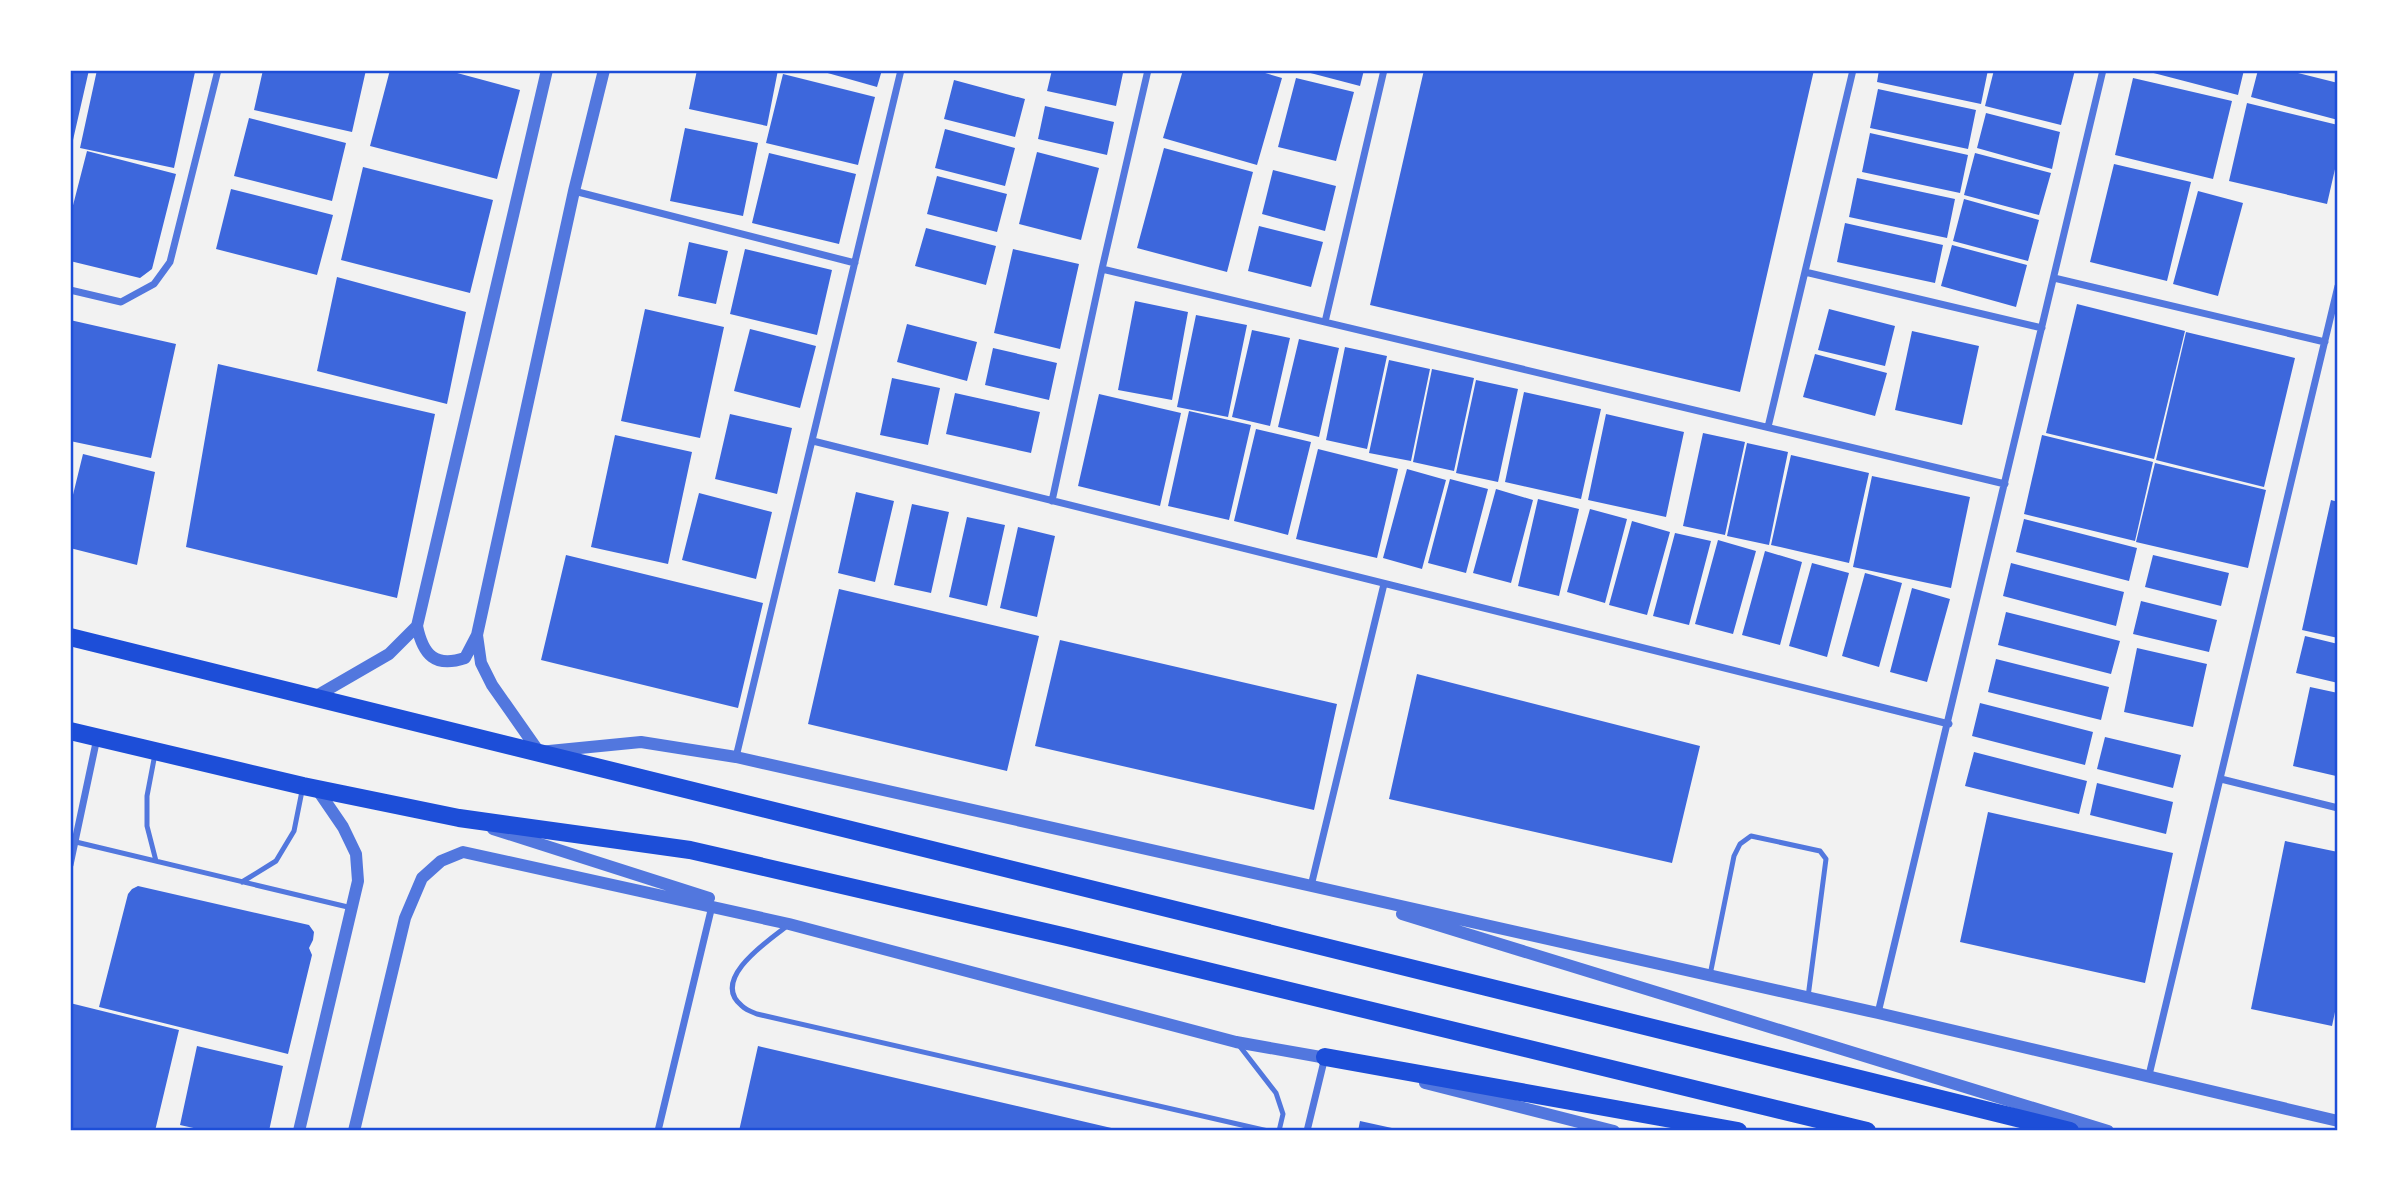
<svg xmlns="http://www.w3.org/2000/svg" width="2408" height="1201" font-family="'Archivo Narrow',sans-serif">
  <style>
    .building { fill: #3d67dc }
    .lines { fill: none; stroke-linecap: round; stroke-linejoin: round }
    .service { stroke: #5277de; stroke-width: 5 }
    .minor { stroke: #5277de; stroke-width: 7 }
    .tertiary { stroke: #5277de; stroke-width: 12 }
    .primary { stroke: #1d4ed8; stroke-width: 18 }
    .neatline { fill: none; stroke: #1d4ed8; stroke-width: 2.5 }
  </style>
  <rect width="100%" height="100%" fill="#f2f2f2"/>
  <!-- building -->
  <path class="building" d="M70,70H89L73,140L70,139Z
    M97,70L195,72L174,168L80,148Z
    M263,70H366L352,132L254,110Z
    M390,70H446L520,90L497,179L370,146Z
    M697,70H778L767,126L689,109Z
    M817,70H882L877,87Z
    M1052,70H1111L1123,73L1116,106L1047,91Z
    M1183,70H1255L1282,78L1257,165L1163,138Z
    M1299,70H1364L1360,86Z
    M1424,70H1814L1740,392L1370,305Z
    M1879,70H1988L1981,104L1877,82Z
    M1994,70H2075L2061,125L1985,106Z
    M2142,70H2244L2238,95Z
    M2258,70H2286L2338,83V120L2251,97Z
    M783,74L875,97L858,165L766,143Z
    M1296,78L1354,92L1336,161L1278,147Z
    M2133,78L2232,101L2213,179L2115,155Z
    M954,80L1025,99L1015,137L944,119Z
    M1878,89L1976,110L1968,149L1870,128Z
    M2247,103L2338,125V156L2327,204L2229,181Z
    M1045,106L1114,122L1107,155L1038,139Z
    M1986,113L2060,132L2052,169L1977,148Z
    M249,118L346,143L332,201L234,176Z
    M685,128L758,143L743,216L670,201Z
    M945,129L1015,148L1005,186L935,168Z
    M1870,133L1968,155L1960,193L1862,172Z
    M1164,148L1253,172L1227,272L1137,248Z
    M87,151L176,174L152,269L140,278L70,261V217Z
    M1037,152L1099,168L1081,240L1019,224Z
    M769,153L856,174L839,244L752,223Z
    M1975,153L2051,173L2039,215L1964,195Z
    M2114,164L2191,182L2167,281L2090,262Z
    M363,167L493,200L470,293L341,260Z
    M1273,170L1336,186L1325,231L1262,214Z
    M937,176L1007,194L997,232L927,214Z
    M1857,178L1955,199L1947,238L1849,217Z
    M231,189L333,215L317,275L216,249Z
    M2198,191L2243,203L2218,296L2173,284Z
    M1964,199L2039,220L2028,261L1953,241Z
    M1845,223L1943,245L1935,283L1837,262Z
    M1259,226L1323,242L1311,287L1248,271Z
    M926,228L996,246L986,285L915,266Z
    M689,242L728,251L716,304L678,296Z
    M1952,245L2027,265L2016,307L1941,286Z
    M745,249L832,270L817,335L730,314Z
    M1013,249L1079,264L1060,349L994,333Z
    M337,277L466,312L447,404L317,371Z
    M1135,301L1188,312L1172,400L1118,390Z
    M2077,304L2185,331L2154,459L2046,433Z
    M645,309L724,327L700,438L621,421Z
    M1829,309L1895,326L1885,366L1818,350Z
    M1196,315L1247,325L1228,417L1177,407Z
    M70,320L176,344L151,458L70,441Z
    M907,324L977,342L967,381L897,362Z
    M750,329L816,346L800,408L734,391Z
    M1252,330L1290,338L1270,426L1232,417Z
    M1912,331L1979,346L1962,425L1895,410Z
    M2186,332L2295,358L2264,487L2156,460Z
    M1299,339L1339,348L1319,437L1278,427Z
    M1345,347L1387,356L1367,449L1326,440Z
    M993,348L1057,363L1049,400L985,385Z
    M1815,354L1887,373L1875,416L1803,397Z
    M1389,360L1430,369L1411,461L1369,453Z
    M218,364L435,414L397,598L186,547Z
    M1432,369L1474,378L1454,471L1413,462Z
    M892,378L940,388L928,445L880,435Z
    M1476,380L1518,389L1498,482L1456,473Z
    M1524,392L1601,409L1581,499L1505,482Z
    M955,393L1040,412L1031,453L946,434Z
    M1099,394L1181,413L1160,506L1078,486Z
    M1189,411L1251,425L1229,520L1168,506Z
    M730,414L792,428L777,494L715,479Z
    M1606,414L1684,432L1666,517L1588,500Z
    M1256,429L1311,442L1288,535L1234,521Z
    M1703,433L1745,442L1725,535L1683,526Z
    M615,435L692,452L668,564L591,547Z
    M2042,435L2153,462L2135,541L2024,514Z
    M1747,443L1788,452L1769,545L1727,536Z
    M1318,449L1398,469L1377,558L1296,539Z
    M83,454L155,472L137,565L70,548V507Z
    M1791,455L1869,473L1849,563L1771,545Z
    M2155,463L2266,490L2248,568L2136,542Z
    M1407,469L1446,480L1422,569L1383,558Z
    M1872,476L1970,497L1951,588L1853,567Z
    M1450,479L1488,489L1466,573L1428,563Z
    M1496,489L1533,500L1511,583L1473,573Z
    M856,492L894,501L875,582L838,573Z
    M699,493L772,512L756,579L682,560Z
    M1538,499L1579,509L1559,596L1518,586Z
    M2331,500L2338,502V638L2302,630Z
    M912,504L949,512L931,593L894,585Z
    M1590,509L1627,519L1605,603L1567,592Z
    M967,517L1005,525L987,606L949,597Z
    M2024,519L2137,548L2129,581L2016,552Z
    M1632,521L1670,532L1647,615L1609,605Z
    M1018,527L1055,536L1037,617L1000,608Z
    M1675,533L1711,541L1689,625L1653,616Z
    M1718,540L1756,551L1733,634L1695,624Z
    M1765,551L1802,562L1780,645L1742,635Z
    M566,555L763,603L738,708L541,660Z
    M2153,555L2229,573L2221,606L2145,587Z
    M1812,563L1849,573L1827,657L1789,646Z
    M2011,563L2124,592L2116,626L2003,596Z
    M1865,573L1902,583L1879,667L1842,656Z
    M1912,588L1950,599L1927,682L1890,672Z
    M839,589L1039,636L1007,771L808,724Z
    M2141,601L2217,620L2209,652L2133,634Z
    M2006,612L2120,641L2111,674L1998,645Z
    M2305,636L2338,644V683L2296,673Z
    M1060,640L1337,704L1314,810L1035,746Z
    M2137,648L2207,664L2193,727L2124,712Z
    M1996,659L2109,687L2101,720L1988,692Z
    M1417,674L1700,746L1672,863L1389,799Z
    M2310,687L2338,693L2336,776L2293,766Z
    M1980,703L2093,732L2085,765L1972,736Z
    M2105,737L2181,755L2173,788L2097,769Z
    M1974,752L2087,781L2079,814L1965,786Z
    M2097,783L2173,802L2166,834L2090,815Z
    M1988,812L2173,853L2145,983L1960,942Z
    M2285,841L2338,852V998L2332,1026L2251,1009Z
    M138,886L309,925L314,932L313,940L309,948L312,955L288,1054L99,1007L128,894L132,889Z
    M70,1003L179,1030L155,1131H70Z
    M197,1046L283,1066L269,1131H207L180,1125Z
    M758,1046L1120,1130L1119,1131H739Z
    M1360,1121L1401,1130V1131H1358Z"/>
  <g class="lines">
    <!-- service -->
    <path class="service" d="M155,754L147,796V826L156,861
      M76,842L352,908
      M242,882L276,861L294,831L302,791
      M787,926C769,940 709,980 742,1006C746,1010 752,1012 757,1014L1268,1131
      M1710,975L1734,856L1740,844L1751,836L1820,851L1826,859L1808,997
      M1238,1044L1276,1093L1283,1114L1279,1131"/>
    <!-- minor -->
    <path class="minor" d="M574,191L855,263
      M1102,269L2005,484
      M1805,272L2042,328
      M2054,278L2325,342
      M70,290L121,302L154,284L170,262L218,70
      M1325,322L1384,70
      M1768,427L1853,70
      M813,441L1949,724
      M1052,501L1102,269L1148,70
      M736,757L901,70
      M2221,779L2338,808
      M70,865L97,738
      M1311,886L1384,584
      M1878,1013L2103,70
      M2149,1075L2338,286
      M658,1131L712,906
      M1307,1131L1325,1057"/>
    <!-- tertiary -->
    <path class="tertiary" d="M604,70L574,191L477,635L481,663L492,685L539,752L641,742L736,757L1878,1013L2338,1121
      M417,626C423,655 435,668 465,658L477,635
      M313,698L389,654L417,626L547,70
      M493,829L709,898
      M1402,914L2108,1131
      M1425,1083L1614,1131
      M299,1131L358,881L356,854L343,827L317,789
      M354,1131L405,918L422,878L441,861L463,852L789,924L1236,1042L1332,1059"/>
    <!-- primary -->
    <path class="primary" d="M70,637L2070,1131
      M70,731L303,786L459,818L690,850L1067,937L1867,1131
      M1325,1057L1738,1131"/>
  </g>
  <!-- border -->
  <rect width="2408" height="1201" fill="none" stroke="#ffffff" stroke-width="144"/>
  <rect x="72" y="72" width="2264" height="1057" class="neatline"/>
</svg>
